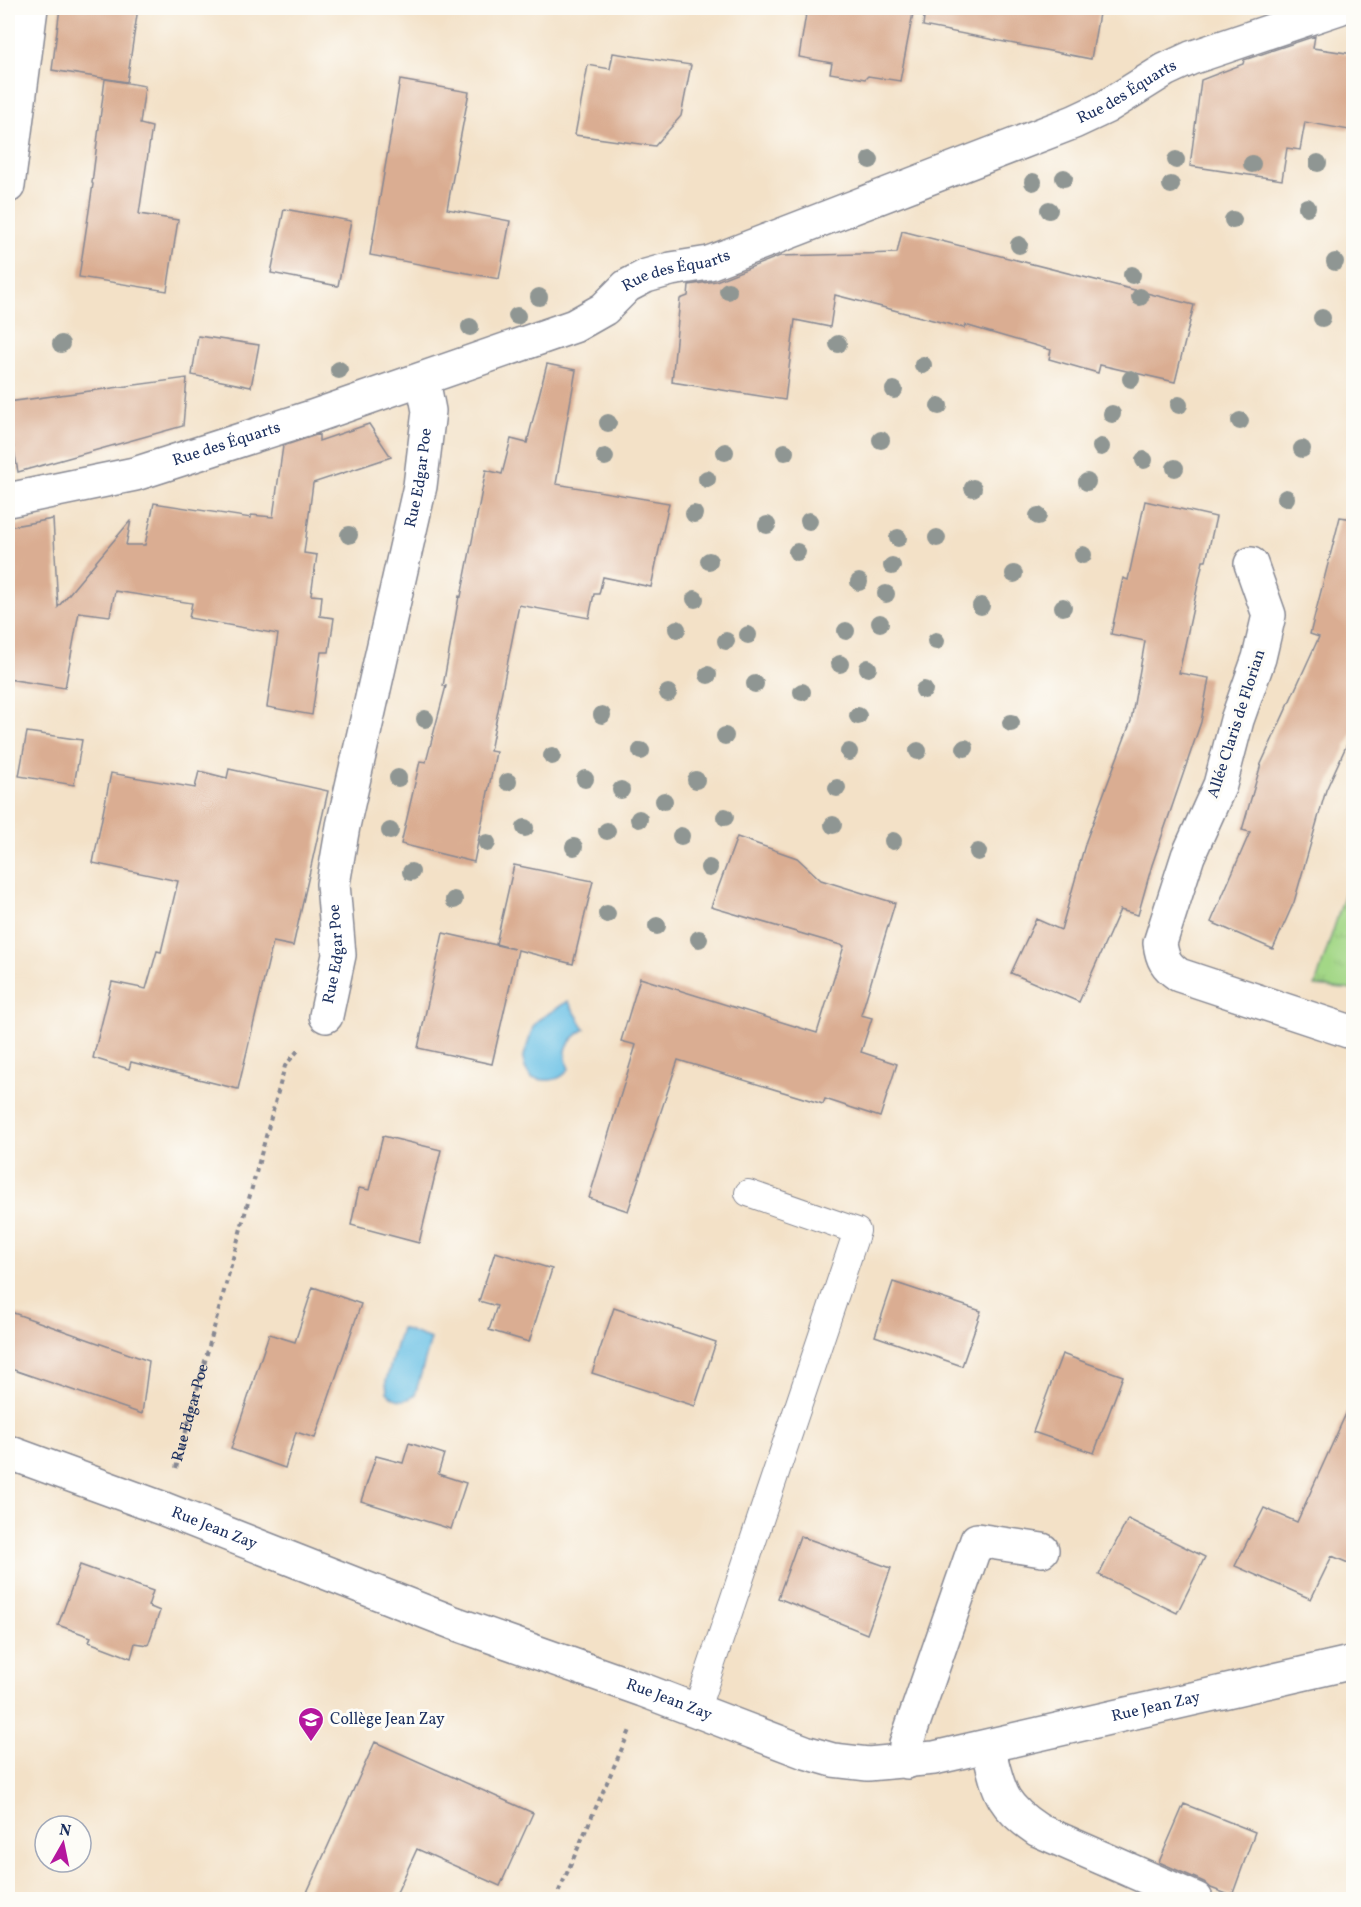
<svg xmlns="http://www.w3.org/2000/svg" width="1361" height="1907" font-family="Vollkorn,serif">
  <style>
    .grass { fill: url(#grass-tufts); stroke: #5f8372; stroke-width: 1.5 }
    .water { fill: #68c0e5; stroke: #4278a2; stroke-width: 1.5 }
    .building { fill: #daad92 }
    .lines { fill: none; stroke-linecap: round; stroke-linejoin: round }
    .service-casing { stroke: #878892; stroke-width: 28 }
    .minor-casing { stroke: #878892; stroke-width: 36 }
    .path { stroke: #878892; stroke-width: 4; stroke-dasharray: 4.5 4.5; stroke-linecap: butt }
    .service { stroke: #fff; stroke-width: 26 }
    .minor { stroke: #fff; stroke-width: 33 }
    .tree { fill: #8f9693 }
    .labels { text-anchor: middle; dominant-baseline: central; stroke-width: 6; stroke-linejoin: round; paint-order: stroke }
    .street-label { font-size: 16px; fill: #1b2f5e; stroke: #fdfcf7 }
    .poi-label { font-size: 16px; fill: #1b2f5e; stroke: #fdfcf7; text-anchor: start }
  </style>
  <defs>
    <pattern id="grass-tufts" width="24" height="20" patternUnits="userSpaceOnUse" patternTransform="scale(1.5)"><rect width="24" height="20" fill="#a3d786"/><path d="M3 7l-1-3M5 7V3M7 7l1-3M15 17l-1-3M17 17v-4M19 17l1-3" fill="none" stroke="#8cb976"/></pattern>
  </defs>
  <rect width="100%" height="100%" fill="#fdfcf7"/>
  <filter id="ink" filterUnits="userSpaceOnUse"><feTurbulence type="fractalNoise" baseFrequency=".0167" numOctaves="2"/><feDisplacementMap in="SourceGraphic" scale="12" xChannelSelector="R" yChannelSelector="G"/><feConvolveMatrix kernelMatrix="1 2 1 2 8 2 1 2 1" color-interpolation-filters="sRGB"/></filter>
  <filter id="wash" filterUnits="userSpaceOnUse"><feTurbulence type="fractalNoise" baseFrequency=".008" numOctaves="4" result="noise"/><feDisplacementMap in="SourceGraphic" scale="24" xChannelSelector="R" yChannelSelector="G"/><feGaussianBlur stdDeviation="1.35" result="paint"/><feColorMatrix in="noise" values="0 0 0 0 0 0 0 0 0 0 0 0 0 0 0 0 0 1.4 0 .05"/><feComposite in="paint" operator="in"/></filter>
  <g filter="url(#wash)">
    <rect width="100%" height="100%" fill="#f3e1c7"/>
    <!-- grass -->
    <path class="grass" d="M1353,869V990L1315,986Z"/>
    <!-- water -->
    <path class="water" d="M568,1001L585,1029C568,1040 561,1049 569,1069C559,1083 546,1081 531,1078L525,1068L523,1059L533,1027L538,1020Z
      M401,1328L431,1339L415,1395C405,1403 395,1401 387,1392L386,1381Z"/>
    <g id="blocks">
      <!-- building -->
      <path class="building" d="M60,8H138L127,82L52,70Z
        M807,8H914L900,81L868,76L865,79L830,73L832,63L799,57Z
        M925,8H1100L1091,59L923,26Z
        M1315,36L1313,48L1353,54V110L1349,130L1305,122L1300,150L1287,148L1282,180L1190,166L1201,80L1243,64L1244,60Z
        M613,53L691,65L681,116L655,146L575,135L588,65L610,69Z
        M105,79L145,86L140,124L152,127L139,214L178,220L167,291L79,277L93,184L92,183Z
        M400,80L469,92L447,209L510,221L499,279L370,255Z
        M284,209L351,221L338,286L271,273Z
        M902,231L1194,305L1175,382L1100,365L1098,373L1049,359L1051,350L965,325L964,328L835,295L830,327L795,320L785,400L672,382L680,299L688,296L689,285L716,281L780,256L897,253Z
        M198,336L259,345L251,387L192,375Z
        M547,364L576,370L556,484L669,503L651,587L603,577L599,594H594L589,618L519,605L490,751L496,752L474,862L401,844L420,761L426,762L446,686H443L459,596L461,597L486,470L502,474L511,439L527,443Z
        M187,378L183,426L18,472L9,422L8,402Z
        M369,424L391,457L313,483L304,553L317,555L311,595L322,596L320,616L334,618L329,652H321L312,715L267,707L278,634L189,618L192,603L115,591L110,616L79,612L65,688L8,679V527L53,519L58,607L131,520L126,545H145L154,503L251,518V515L273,517L283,446L319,434V441Z
        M1145,501L1216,517L1206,561H1203L1179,673L1209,678L1201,722L1152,865L1138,915L1120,910L1079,1002L1011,973L1036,919L1061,930L1086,841L1131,721L1145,641L1111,634L1123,578L1128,580Z
        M1340,517L1353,519V731L1326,790L1294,902L1273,949L1211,922L1250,832L1242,830L1261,764L1319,637L1310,634Z
        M27,732L82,740L74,785L19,776Z
        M229,769L328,791L293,946L273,942L238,1089L131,1062L129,1069L93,1058L112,982L146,989L157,951L161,952L178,881L93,863L111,773L195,788L199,771L227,778Z
        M737,837L797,858L821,880L895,903L861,1015L872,1018L861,1052L897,1064L880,1117L825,1099L823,1104L678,1060L628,1211L589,1198L636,1045L621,1041L640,978L817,1033L844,946L711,907Z
        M514,865L593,881L573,964L518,950L492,1064L418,1048L443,933L514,949L496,944Z
        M383,1136L441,1150L419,1243L351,1225L359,1188L369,1190Z
        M495,1252L552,1269L529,1342L489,1330L497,1306L479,1301Z
        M893,1282L981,1311L962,1366L875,1336Z
        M313,1287L361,1304L315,1438L296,1432L285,1468L231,1449L269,1334L295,1342Z
        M614,1308L716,1342L695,1406L592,1373Z
        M8,1311L149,1361L142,1414L8,1368Z
        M1062,1354L1123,1376L1094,1453L1033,1432Z
        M1353,1398V1565L1332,1556L1311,1599L1235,1566L1264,1508L1297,1522Z
        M409,1443L444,1454L438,1474L466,1483L451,1529L361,1501L376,1456L403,1463Z
        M1128,1519L1205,1557L1177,1613L1099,1575Z
        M800,1536L891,1568L867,1634L778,1598Z
        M80,1565L153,1591L148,1606L160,1611L148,1645L135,1643L131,1658L89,1642L91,1637L58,1625Z
        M375,1742L533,1813L500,1886L417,1849L394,1899H304Z
        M1184,1804L1255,1832L1232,1896L1211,1888L1204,1882L1159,1862Z"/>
    </g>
  </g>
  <g filter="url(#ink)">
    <use href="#blocks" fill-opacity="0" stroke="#878892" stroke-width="1.5"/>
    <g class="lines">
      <defs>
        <path id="service" d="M696,1711L857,1231L748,1193"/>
        <g id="minor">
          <path d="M8,186L31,8"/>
          <path id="s2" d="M8,500L135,474L312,417L574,326L604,309L627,286L646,276L671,269L709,263L1074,122L1106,107L1165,70L1191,58L1339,8"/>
          <path d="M1251,564L1269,615L1259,658L1237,720L1220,785L1188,856L1160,943C1162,959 1166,966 1179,975L1354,1033"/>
          <path id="s3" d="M326,1016L339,955L333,884L343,826L420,486L429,411L423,380"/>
          <path id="s4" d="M8,1452L164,1509L454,1623L643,1690L805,1752L833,1760L868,1764L934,1758L1354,1662"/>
          <path d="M988,1747C999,1790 999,1804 1038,1830L1196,1899"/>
          <path d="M907,1762L906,1744L977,1540L1042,1550"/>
        </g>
      </defs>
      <!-- service casing -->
      <use href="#service" class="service-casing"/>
      <!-- minor casing -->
      <use href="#minor" class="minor-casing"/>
      <!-- path -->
      <g class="path">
        <path id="s1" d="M176,1468L285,1066L300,1048"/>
        <path d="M555,1900L631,1728"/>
      </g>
      <!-- service -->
      <use href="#service" class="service"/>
      <!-- minor -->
      <use href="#minor" class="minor"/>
    </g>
    <!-- trees -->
    <g class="tree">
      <circle cx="870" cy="160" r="9"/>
      <circle cx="1176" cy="160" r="9"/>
      <circle cx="1318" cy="163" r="9"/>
      <circle cx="1252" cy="164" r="9"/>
      <circle cx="1064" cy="178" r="9"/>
      <circle cx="1033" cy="182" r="9"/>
      <circle cx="1171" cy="185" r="9"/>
      <circle cx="1307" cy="207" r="9"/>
      <circle cx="1049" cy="210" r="9"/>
      <circle cx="1233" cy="220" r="9"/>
      <circle cx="1019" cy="245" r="9"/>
      <circle cx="1335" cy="262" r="9"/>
      <circle cx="1132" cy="275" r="9"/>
      <circle cx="728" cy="291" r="9"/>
      <circle cx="539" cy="297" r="9"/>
      <circle cx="1140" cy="297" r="9"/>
      <circle cx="517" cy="316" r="9"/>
      <circle cx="1322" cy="318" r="9"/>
      <circle cx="470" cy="327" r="9"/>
      <circle cx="61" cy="344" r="9"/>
      <circle cx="838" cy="344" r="9"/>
      <circle cx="923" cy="365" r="9"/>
      <circle cx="339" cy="370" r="9"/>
      <circle cx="1131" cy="379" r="9"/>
      <circle cx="894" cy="390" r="9"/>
      <circle cx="1179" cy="405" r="9"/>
      <circle cx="939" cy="406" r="9"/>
      <circle cx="1112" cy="414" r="9"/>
      <circle cx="1240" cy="421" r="9"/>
      <circle cx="608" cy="423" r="9"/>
      <circle cx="881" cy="440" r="9"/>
      <circle cx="1101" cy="447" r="9"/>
      <circle cx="1302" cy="449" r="9"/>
      <circle cx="725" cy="452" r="9"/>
      <circle cx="785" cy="452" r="9"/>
      <circle cx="605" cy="457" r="9"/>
      <circle cx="1144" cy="460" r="9"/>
      <circle cx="1175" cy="468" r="9"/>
      <circle cx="707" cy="479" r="9"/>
      <circle cx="1087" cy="482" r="9"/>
      <circle cx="973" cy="488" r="9"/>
      <circle cx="1286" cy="498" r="9"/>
      <circle cx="694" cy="514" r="9"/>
      <circle cx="1038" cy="516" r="9"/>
      <circle cx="809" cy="521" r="9"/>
      <circle cx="767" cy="525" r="9"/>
      <circle cx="349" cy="535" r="9"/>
      <circle cx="898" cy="538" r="9"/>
      <circle cx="937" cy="538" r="9"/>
      <circle cx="797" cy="552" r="9"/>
      <circle cx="1083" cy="555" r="9"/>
      <circle cx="709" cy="561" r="9"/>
      <circle cx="892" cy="566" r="9"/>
      <circle cx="1014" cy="574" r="9"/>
      <circle cx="859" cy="582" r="9"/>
      <circle cx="886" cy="594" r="9"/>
      <circle cx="695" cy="599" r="9"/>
      <circle cx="981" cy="606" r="9"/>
      <circle cx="1063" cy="607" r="9"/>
      <circle cx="880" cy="623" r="9"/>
      <circle cx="677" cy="629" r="9"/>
      <circle cx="846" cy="631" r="9"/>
      <circle cx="748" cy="635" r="9"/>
      <circle cx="726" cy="641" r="9"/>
      <circle cx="936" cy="641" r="9"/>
      <circle cx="840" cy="664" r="9"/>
      <circle cx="868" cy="668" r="9"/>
      <circle cx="708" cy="675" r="9"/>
      <circle cx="755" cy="684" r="9"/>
      <circle cx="924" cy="690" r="9"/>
      <circle cx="802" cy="692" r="9"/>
      <circle cx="668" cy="693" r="9"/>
      <circle cx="602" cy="715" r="9"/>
      <circle cx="858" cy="716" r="9"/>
      <circle cx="425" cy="719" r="9"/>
      <circle cx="1011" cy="723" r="9"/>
      <circle cx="725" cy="736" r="9"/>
      <circle cx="965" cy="748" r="9"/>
      <circle cx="641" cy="751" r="9"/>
      <circle cx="918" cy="751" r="9"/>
      <circle cx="849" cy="752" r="9"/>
      <circle cx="552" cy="756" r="9"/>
      <circle cx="398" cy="778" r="9"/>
      <circle cx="585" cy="779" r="9"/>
      <circle cx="696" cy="780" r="9"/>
      <circle cx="508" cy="782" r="9"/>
      <circle cx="837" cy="788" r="9"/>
      <circle cx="621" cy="790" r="9"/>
      <circle cx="664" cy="801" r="9"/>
      <circle cx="725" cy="817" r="9"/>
      <circle cx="639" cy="819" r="9"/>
      <circle cx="833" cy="825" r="9"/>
      <circle cx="525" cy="828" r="9"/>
      <circle cx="390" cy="831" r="9"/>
      <circle cx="607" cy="831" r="9"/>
      <circle cx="681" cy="836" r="9"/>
      <circle cx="893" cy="841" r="9"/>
      <circle cx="487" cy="843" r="9"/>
      <circle cx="574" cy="847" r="9"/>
      <circle cx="978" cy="852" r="9"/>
      <circle cx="709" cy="868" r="9"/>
      <circle cx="411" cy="872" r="9"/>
      <circle cx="454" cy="900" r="9"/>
      <circle cx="607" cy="914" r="9"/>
      <circle cx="657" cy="926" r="9"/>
      <circle cx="699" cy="939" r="9"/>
    </g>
  </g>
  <!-- icons -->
  <defs>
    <symbol id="school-pin" viewBox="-11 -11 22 30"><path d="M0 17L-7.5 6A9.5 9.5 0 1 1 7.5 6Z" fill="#b5179e" stroke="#fdfcf7"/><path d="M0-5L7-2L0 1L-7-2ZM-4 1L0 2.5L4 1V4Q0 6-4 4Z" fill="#fff"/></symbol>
  </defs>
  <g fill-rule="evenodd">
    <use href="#school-pin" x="296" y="1705" width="30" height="40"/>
  </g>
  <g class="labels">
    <!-- street labels -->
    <g class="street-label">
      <text stroke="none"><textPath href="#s2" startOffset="1198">Rue des Équarts</textPath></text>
      <text stroke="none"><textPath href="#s2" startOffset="712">Rue des Équarts</textPath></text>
      <text stroke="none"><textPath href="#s2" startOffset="226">Rue des Équarts</textPath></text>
      <text stroke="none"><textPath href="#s3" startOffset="549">Rue Edgar Poe</textPath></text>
      <text transform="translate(1237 724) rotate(-72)">Allée Claris de Florian</text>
      <text stroke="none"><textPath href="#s3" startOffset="63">Rue Edgar Poe</textPath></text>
      <text stroke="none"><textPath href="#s1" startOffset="57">Rue Edgar Poe</textPath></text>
      <text stroke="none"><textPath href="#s4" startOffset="220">Rue Jean Zay</textPath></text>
      <text stroke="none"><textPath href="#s4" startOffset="706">Rue Jean Zay</textPath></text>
      <text stroke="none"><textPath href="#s4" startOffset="1210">Rue Jean Zay</textPath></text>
    </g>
    <!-- poi labels -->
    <g class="poi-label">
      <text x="330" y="1720">Collège Jean Zay</text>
    </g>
  </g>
  <!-- margin -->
  <rect width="1361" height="1907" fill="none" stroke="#fdfcf7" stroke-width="30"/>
  <!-- north arrow -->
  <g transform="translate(63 1844) rotate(9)"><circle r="28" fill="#fdfcf7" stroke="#a3aaba" stroke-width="1.5"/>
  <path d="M0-4.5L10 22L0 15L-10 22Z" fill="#b5179e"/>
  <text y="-9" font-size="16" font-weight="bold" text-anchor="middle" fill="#1b2f5e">N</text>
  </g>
</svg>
